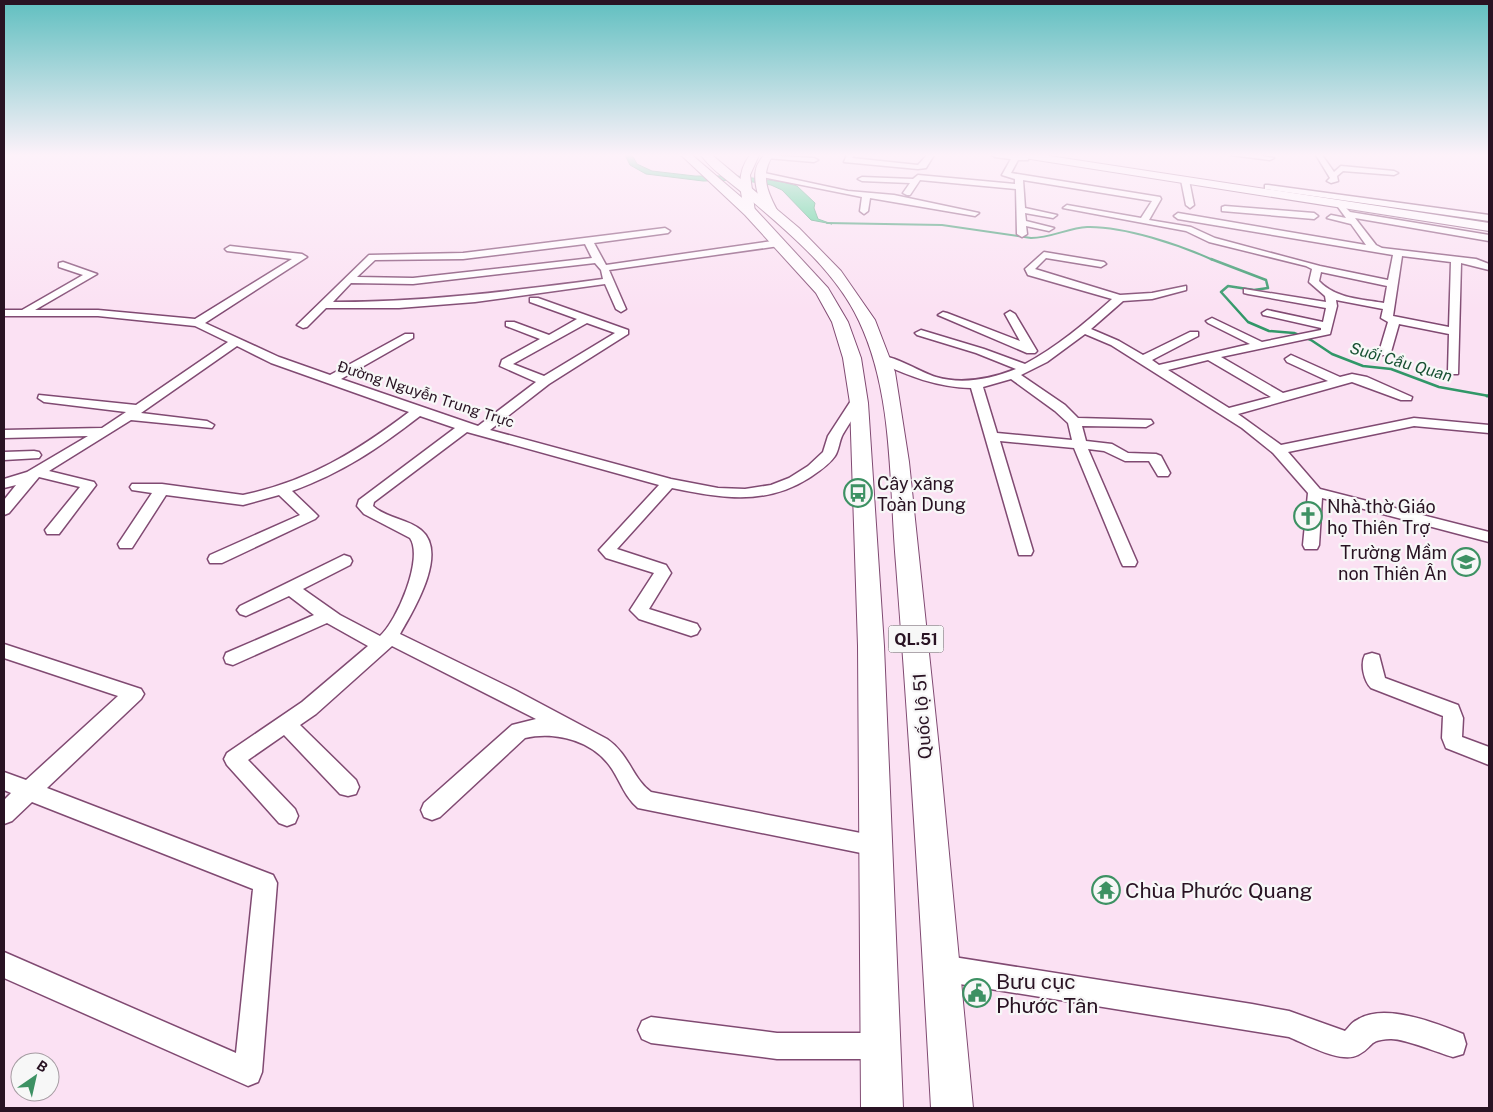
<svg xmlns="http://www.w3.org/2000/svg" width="1493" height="1112" font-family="'Public Sans',sans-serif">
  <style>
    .water { fill: #35cf85; stroke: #319768 }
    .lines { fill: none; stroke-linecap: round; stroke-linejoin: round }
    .stream-far2 { stroke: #319768; stroke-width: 2 }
    .stream-far1 { stroke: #319768; stroke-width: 2.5 }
    .stream { stroke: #319768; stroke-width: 3 }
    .minor-casing { stroke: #804a72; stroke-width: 3 }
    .major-casing { stroke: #804a72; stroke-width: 2 }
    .highway-casing { stroke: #804a72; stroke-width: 2 }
    .minor { fill: #fff; fill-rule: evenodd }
    .major { fill: #fff; fill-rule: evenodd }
    .highway { fill: #fff; fill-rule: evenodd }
    .labels { text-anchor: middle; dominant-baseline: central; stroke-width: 4.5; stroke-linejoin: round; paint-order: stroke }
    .far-street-label { font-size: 15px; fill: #291323; stroke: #f7f7f7 }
    .far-water-label { font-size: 16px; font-style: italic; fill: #185133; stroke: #f7f7f7 }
    .shield { fill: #f7f7f7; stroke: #675763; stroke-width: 1 }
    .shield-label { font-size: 16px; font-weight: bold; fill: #291323 }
    .poi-label { font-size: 18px; fill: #291323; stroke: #f7f7f7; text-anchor: start }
    .street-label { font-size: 18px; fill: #291323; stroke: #f7f7f7 }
    .near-poi-label { font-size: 21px; fill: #291323; stroke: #f7f7f7; text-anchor: start }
  </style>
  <rect width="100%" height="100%" fill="#fbe1f3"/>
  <!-- water -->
  <path class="water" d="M625,155H632L637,164L652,171L695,176H737L783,182L797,186L815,203L814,208L818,219L832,224L811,220L782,190L771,185L741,180L703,181L646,174L630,165Z"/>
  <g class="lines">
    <!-- stream-far2 -->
    <path class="stream-far2" d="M827,223L942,225L1031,238C1051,238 1068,228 1087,227C1124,226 1180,245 1213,260"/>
    <!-- stream-far1 -->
    <path class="stream-far1" d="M1211,259L1266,280L1268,288L1254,290L1228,286L1221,292L1248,322L1269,331L1294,333L1311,340L1332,354L1363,366L1391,369L1439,387L1489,396"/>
    <!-- stream -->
    <path class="stream" d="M1487,396H1489"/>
    <defs>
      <path id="minor" d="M764,155L814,158L818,160L814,162L767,158Z
        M847,155H854L852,158L918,165L927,155H934L926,168L918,169L844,162Z
        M992,155L1028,156V160H1018L1011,173L1160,197L1161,199L1149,220L1191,227L1215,238L1320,266L1388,280L1393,255L1178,219L1174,216L1178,213L1366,245L1351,224L1327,218L1331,215L1346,218L1338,207L1342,204L1350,212L1489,235V241L1355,218L1376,245L1382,248L1476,259L1489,264V270L1461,263L1458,374H1450L1448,371L1449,334L1399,324L1391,352L1389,355H1381L1379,352L1388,322L1381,318L1383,309L1336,300L1337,306L1330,334L1221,357L1283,393L1328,381L1287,362L1285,359L1291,355L1340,377L1352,374L1367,377L1412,397L1411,400H1401L1352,382L1238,414L1281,445L1414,418L1489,425V433L1414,426L1288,452L1320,489L1489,532V542L1322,498L1319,545L1317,549H1305L1303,545L1308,493L1273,453L1242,428L1111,345L1085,334L1047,362L1021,375L1065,405L1078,418L1151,420L1153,423L1146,427L1082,426L1086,441L1112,444L1128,453L1156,454L1161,456L1170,473L1168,476H1158L1149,461H1125L1104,451L1088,449L1137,562L1135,566H1123L1121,562L1074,448L1000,441L1033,551L1031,555H1019L971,388C936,387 909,376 878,362L876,359L878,356C890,353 922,373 936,377C963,385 990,379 1016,369L976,353L917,335L915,333L921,330L984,349L1025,364C1057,347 1085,323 1112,299L1028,275L1025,269L1044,252L1104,262L1106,264L1101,267L1046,258L1035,269L1120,295L1152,293L1186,286V290L1152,299L1123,301L1091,329L1119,341L1143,355L1190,332H1198V336L1152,360L1159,365L1250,344L1208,323L1206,321L1212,318L1262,342L1321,330V328L1263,315L1262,313L1267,310L1323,322L1326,308L1248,294L1244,293V289L1326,302L1325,296L1309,282L1312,269L1306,266L1209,242L1186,231L1063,208L1067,205L1141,218L1152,201L1023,180L1025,208L1057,215L1053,218L1025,213L1026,221L1054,228L1049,231L1026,226L1027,234L1022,237L1017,234L1016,189L920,180L910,195H907L903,193L910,183L862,181L858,179L862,177L913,179L918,175L1015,184V179L1002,175L1011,159L995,157ZM1402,256L1451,262L1449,327L1393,316ZM1321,272L1387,286L1384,303C1362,299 1336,299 1319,281ZM1208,360L1271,397L1229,408L1168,370ZM1011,379L1055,411L1068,423L1072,440L997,433L983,387Z
        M1231,155H1256L1274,158L1270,160Z
        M1316,155H1322L1334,172L1341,166L1394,171L1398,173L1394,175L1343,171L1337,176L1338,181L1331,183L1327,181L1330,178Z
        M760,172L848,191L894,195L979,213L975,216L870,198L868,211L864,214L860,211L862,197L757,176L756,174Z
        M1185,178L1189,180L1194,205L1190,208L1186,205L1181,180Z
        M1268,185L1489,215V221L1265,189V185Z
        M1225,206L1314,213L1318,216L1314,219L1222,211V207Z
        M665,228L670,231L668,233L594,243L606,265L779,240L784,243L779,246L609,270L626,309L621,312L616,309L605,284L475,302L399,308H326L307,327L303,328L297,325L369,255L463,253ZM585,244L592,258L413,278L357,277L375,260L463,259ZM595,263L601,270L603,279C512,291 425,302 333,302L351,283L413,284Z
        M230,246L302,254L307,257L205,323L279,357L330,375L405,334H413V338L341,379L478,426L536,382L500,366L502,360L540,339L506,326V322H514L549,335L577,319L530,302V298H538L628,330V334L549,384L490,430L671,479L718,488L745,489L771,485L789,478L808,466L823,452L828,436L854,396H864L865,399C858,411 850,422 843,434C839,441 839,450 835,456C829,465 818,472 809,478C765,506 720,498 672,488L617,549L666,565L671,573L649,609L697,624L700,629L697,634L691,636L639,619L630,610L654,573L606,558L599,550L659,485L467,432L374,502L373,506C386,518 408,519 421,530C449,553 413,611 400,634L515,690L607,739C630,755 632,778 651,792L876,836L884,839L887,846L884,853L876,856L638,808C625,797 621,783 612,769C594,741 556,731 525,738L440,817L432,820L424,817L421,810L424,803L512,725L536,719L392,646L316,714L300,725L356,780L359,787L356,794L348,796L340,794L284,735L248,760L295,809L298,816L295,823L287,826L279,823L227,765L224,759L227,753L302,702L368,646L327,623L233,665L226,663L224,658L226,653L314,615L289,596L246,616L240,614L237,610L240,606L344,555L350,557L352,561L350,565L303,589L340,615L380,636C397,621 424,558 410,538L364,514L357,506L359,500L455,428L420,416C377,449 344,472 292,491L315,513L318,516L315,519L222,563H210L208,559L210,555L300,515L279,495L243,505L166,495L132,548H120L118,544L152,493L132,490L130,487L132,484H162L243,495C309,481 356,452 409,412L271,363L237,346L141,413L207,421L214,425L212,428L131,420L49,471L94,482L96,485L59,534H47L45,530L80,487L39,477L9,513L4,515V500L16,485L4,488V479L27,472L88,436L4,438V430L102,428L126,412L44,402L38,398L39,395L136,405L228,342L195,326L98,316H4V310H22L83,275L59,267V263L63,262L97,274L35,310H98L195,319L292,259L227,251L225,249ZM587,323L615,333L544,376L513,364Z
        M1010,311L1015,314L1037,351L1035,353H1027L938,315L943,312L947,313L1020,341L1005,314Z
        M34,451L39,452L41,455L39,458L4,460V452Z
        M4,644L141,689L144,694L141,699L47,788L273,875L277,883L262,1072L258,1082L248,1086L4,978V952L236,1053L253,889L32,802L12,821L4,824V800L11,793L4,790V772L26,780L118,696L4,658Z
        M1372,653L1379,655L1385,678L1458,705L1463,718L1462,737L1489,747V765L1446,748L1442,738L1443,716L1371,688C1364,681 1360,664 1365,655Z
        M941,955L1252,1004L1289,1011L1345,1031C1349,1027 1352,1022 1357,1020C1383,1002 1436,1023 1463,1034L1466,1044L1463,1054L1453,1057C1439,1053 1403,1038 1390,1039C1367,1040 1374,1047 1358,1055C1341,1064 1306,1044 1289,1037L941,981L932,977L928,968L932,959Z
        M651,1017L777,1033H881L891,1036L894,1046L891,1056L881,1059H777L651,1043L642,1039L638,1030L642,1021Z"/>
      <path id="major" d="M750,155H759L750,175L755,212L750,215L745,212C740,191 736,173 750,155Z
        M764,155H773C760,175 767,191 777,210L772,213C759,210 753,181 756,169C757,164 761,159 764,155Z"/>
      <path id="highway" d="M681,155H692L755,209L828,288L848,322L861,358L868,403L884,646L903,1108H861L858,646L850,403L843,358L832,322L816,293L745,215Z
        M701,155H712L799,228L841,271L875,320L895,372L909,462L940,758L973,1108H931C921,926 910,745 896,564C889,484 894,395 859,321C835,270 788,232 746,196C732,183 711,170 701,155Z
        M1019,155H1043L1489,223V231L1024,158Z"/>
    </defs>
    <!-- minor casing -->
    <use href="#minor" class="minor-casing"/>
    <!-- major casing -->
    <use href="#major" class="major-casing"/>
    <!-- highway casing -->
    <use href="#highway" class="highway-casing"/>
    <!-- minor -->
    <use href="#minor" class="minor"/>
    <!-- major -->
    <use href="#major" class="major"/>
    <!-- highway -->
    <use href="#highway" class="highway"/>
  </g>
  <!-- sky -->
  <linearGradient id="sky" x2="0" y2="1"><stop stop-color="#60bfc0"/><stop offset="0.5" stop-color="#fdf2fa"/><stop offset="1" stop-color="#fdf2fa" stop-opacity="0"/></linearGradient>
  <rect width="1493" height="310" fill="url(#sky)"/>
  <!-- icons -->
  <defs>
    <symbol id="bus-ring" viewBox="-11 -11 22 22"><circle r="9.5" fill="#f7f7f7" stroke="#3d9163" stroke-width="1.5"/><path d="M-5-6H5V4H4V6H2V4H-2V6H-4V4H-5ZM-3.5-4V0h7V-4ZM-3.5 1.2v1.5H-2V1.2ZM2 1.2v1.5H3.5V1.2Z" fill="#3d9163"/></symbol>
    <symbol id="church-ring" viewBox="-11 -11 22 22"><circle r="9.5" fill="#f7f7f7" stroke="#3d9163" stroke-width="1.5"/><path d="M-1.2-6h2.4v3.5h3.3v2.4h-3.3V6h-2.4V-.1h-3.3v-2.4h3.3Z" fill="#3d9163"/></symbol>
    <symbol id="school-ring" viewBox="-11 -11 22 22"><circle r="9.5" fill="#f7f7f7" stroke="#3d9163" stroke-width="1.5"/><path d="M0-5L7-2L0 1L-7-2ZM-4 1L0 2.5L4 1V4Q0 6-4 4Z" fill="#3d9163"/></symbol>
    <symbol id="temple-ring" viewBox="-11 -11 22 22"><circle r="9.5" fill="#f7f7f7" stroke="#3d9163" stroke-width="1.5"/><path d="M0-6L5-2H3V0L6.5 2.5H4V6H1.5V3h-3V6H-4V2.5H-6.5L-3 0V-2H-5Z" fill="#3d9163"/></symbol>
    <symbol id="civic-ring" viewBox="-11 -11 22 22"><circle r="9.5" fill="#f7f7f7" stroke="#3d9163" stroke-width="1.5"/><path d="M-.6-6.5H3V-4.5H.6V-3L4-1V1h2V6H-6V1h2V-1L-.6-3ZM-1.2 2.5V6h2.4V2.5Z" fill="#3d9163"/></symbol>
  </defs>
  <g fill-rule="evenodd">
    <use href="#bus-ring" x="842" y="477" width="32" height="32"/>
    <use href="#church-ring" x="1292" y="500" width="32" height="32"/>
    <use href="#school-ring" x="1450" y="546" width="32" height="32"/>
    <use href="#temple-ring" x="1090" y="874" width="32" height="32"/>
    <use href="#civic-ring" x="961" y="977" width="32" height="32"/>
  </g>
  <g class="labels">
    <!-- far-street labels -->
    <g class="far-street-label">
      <text transform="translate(426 394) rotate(18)">Đường Nguyễn Trung Trực</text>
    </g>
    <!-- far-water labels -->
    <g class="far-water-label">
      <text transform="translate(1401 362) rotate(16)">Suối Cầu Quan</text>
    </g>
    <!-- shield labels -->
    <rect class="shield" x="888.5" y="625.5" width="55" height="27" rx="4"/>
    <g class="shield-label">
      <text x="916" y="639">QL.51</text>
    </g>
    <!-- poi labels -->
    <g class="poi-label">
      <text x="877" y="483">Cây xăng<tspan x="877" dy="21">Toàn Dung</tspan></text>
      <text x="1327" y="506">Nhà thờ Giáo<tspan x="1327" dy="21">họ Thiên Trợ</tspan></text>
      <text x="1447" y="552" text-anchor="end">Trường Mầm<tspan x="1447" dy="21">non Thiên Ân</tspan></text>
    </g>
    <!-- street labels -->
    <g class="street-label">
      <text transform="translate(922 716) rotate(-94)">Quốc lộ 51</text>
    </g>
    <!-- near-poi labels -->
    <g class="near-poi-label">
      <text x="1125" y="890">Chùa Phước Quang</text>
      <text x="996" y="981">Bưu cục<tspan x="996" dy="24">Phước Tân</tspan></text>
    </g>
  </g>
  <!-- border -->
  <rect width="1493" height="1112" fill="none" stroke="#291323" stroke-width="10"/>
  <!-- north arrow -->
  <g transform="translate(35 1077) rotate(34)"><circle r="24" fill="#f7f7f7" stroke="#a59ca2"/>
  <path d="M0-4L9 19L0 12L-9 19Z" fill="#3d9163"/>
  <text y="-8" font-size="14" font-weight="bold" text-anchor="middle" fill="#291323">B</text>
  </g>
</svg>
